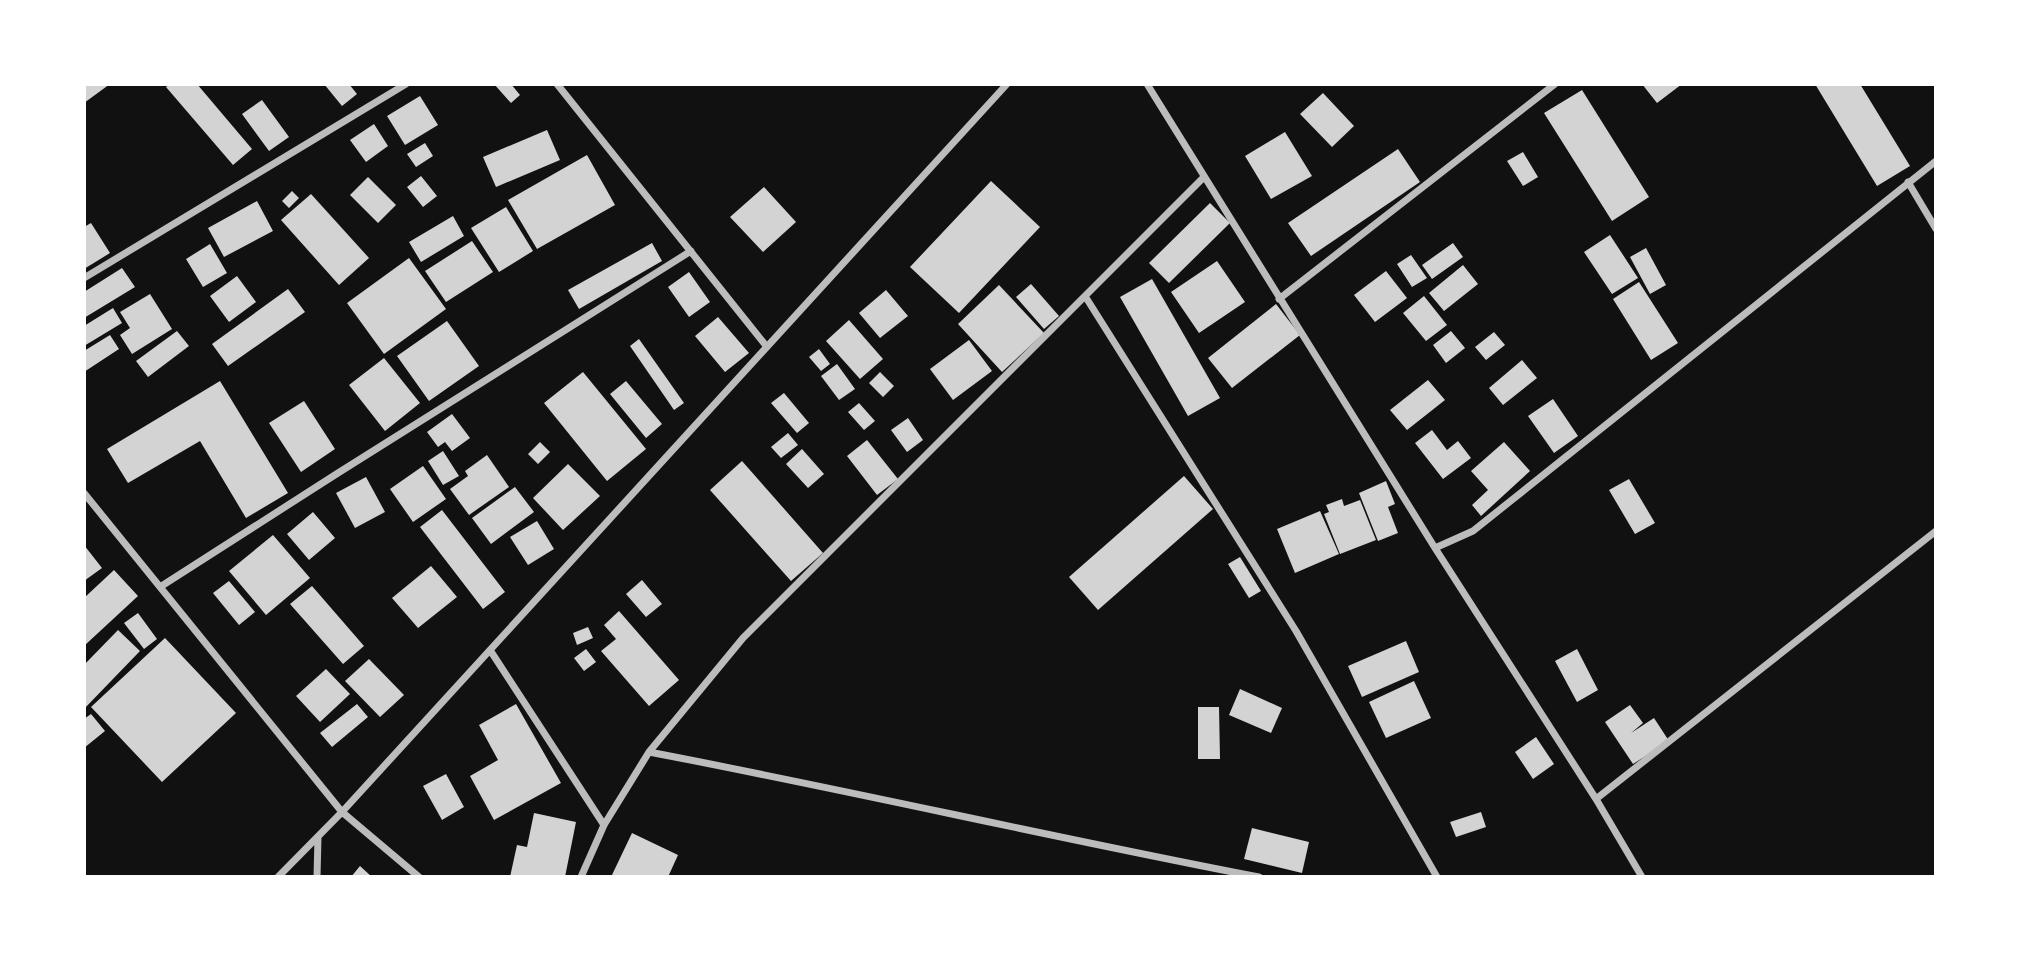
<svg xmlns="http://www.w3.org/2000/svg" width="2020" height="961" font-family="'Noto Sans',sans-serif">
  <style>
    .building { fill: #d3d3d3 }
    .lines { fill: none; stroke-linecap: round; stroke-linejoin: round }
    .minor { stroke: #bcbcbc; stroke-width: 7 }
  </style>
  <rect width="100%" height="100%" fill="#111"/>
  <!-- building -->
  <path class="building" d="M84,84H110L84,103Z
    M170,84H197L252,149L233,165L166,87Z
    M324,84H349L357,94L342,106Z
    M494,84H511L520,95L511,103Z
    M1642,84H1682L1657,103Z
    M1815,84H1860L1910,166L1877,186Z
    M1582,90L1649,197L1612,221L1544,113Z
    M1323,93L1354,126L1332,147L1300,114Z
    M420,96L438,125L405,145L387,116Z
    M262,100L289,137L269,151L242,114Z
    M374,124L388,146L366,162L350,140Z
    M547,130L560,160L496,187L483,157Z
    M1285,132L1312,176L1271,199L1245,156Z
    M425,143L433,156L416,167L407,154Z
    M1398,149L1420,182L1311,256L1288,223Z
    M1523,152L1538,177L1523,186L1507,161Z
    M587,155L615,205L537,249L508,200Z
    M421,176L437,196L423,207L407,187Z
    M368,177L396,205L378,223L350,195Z
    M991,181L1040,227L959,313L910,267Z
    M764,187L796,222L763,252L730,217Z
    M292,191L299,198L289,208L282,201Z
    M311,194L369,258L339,285L281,220Z
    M257,201L273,231L224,257L208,228Z
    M1210,203L1230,223L1169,283L1149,263Z
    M506,207L533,251L499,272L471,228Z
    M453,216L464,236L421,262L409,242Z
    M91,223L110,253L84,269V227Z
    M1610,235L1638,278L1612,294L1584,252Z
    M472,241L493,272L446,302L425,271Z
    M652,243L662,261L579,309L568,290Z
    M1453,243L1463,257L1432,279L1422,265Z
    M210,244L227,273L203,287L186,259Z
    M1646,248L1666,285L1650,294L1630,257Z
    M1411,255L1427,278L1412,287L1397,264Z
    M409,258L446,309L384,354L347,303Z
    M1217,261L1245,302L1199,333L1171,292Z
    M1463,265L1478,284L1444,311L1429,293Z
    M122,268L135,287L84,318V292Z
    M1386,271L1407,298L1375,322L1354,295Z
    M689,272L710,302L689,317L668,287Z
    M237,276L256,302L229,322L210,296Z
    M1152,279L1220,398L1188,416L1120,297Z
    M1639,282L1678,343L1651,360L1613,299Z
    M1031,284L1059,316L1044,329L1016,297Z
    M999,285L1044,333L1002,372L958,324Z
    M288,289L305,312L228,366L212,344Z
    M886,290L908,316L880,338L859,313Z
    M150,294L172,329L132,354L120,335L130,328L120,312Z
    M1424,296L1447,325L1426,341L1403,313Z
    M1276,304L1300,335L1232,388L1208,358Z
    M113,308L122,323L84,346V326Z
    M718,317L749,353L725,372L695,336Z
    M849,320L883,359L860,379L826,341Z
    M447,321L479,366L429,401L397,356Z
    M177,331L189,346L148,377L136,361Z
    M1451,331L1465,348L1446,363L1433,345Z
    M1494,332L1505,345L1486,360L1475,347Z
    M110,335L119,349L84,372V351Z
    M639,339L684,403L674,410L630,346Z
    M969,340L992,371L953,400L930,369Z
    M819,349L830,364L821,371L809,357Z
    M384,358L420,403L385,431L349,385Z
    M1522,360L1537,378L1503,405L1489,388Z
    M837,364L855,389L839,400L821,376Z
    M583,372L646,449L607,481L544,403Z
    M880,372L894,386L883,397L869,383Z
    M1428,380L1445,400L1407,430L1390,410Z
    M220,381L288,493L246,518L200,441L128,483L107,449Z
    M626,381L662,424L646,438L610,394Z
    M784,393L809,423L797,433L771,403Z
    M1553,399L1578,436L1554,453L1528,416Z
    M304,401L335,449L301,472L269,423Z
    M859,403L875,421L864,430L848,412Z
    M452,414L470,438L452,451L445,442L438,447L427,432Z
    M908,418L923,440L907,452L891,430Z
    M1432,430L1447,450L1458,441L1471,458L1443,479L1415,443Z
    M788,433L798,445L781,458L771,447Z
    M867,440L898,479L877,495L847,456Z
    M540,442L550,452L538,464L528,454Z
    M1504,442L1530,471L1481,516L1472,505L1488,490L1471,471Z
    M802,449L824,474L808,488L786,464Z
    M443,451L459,476L443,485L428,461Z
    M487,455L509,487L469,515L450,489L468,476L465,471Z
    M742,461L823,553L791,581L710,490Z
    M568,464L600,496L563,530L533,498Z
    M423,466L446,499L413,522L390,489Z
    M1184,476L1213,509L1098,610L1069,577Z
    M366,477L385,512L355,528L336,493Z
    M1629,479L1655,523L1635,534L1609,490Z
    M1386,481L1395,504L1388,507L1398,533L1378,541L1359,493Z
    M515,487L534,512L491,544L472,518Z
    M1342,499L1344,506L1360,500L1376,540L1340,554L1324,514L1329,512L1326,505Z
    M442,510L505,592L483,609L420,527Z
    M1320,511L1339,554L1295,573L1277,529Z
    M313,512L335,538L309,560L287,534Z
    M537,521L554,549L528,565L510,537Z
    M273,535L310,578L266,615L229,571Z
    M84,545L102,568L84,581Z
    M1240,557L1261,591L1249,598L1228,564Z
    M431,566L457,597L418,628L392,598Z
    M114,570L138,596L84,646V598Z
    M642,580L662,604L646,617L626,594Z
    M229,581L255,612L239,625L213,593Z
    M312,586L364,646L343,664L290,604Z
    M619,611L679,680L649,706L601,651L616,639L604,625Z
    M138,613L157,639L144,649L124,623Z
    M588,627L593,638L577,645L573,633Z
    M118,630L140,651L84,709V665Z
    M165,638L236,713L162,782L91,707Z
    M1406,641L1419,672L1362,697L1348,666Z
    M586,649L596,662L584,671L574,658Z
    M1577,649L1598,690L1577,702L1555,661Z
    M369,659L404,695L380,717L345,681Z
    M326,669L350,694L320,722L296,696Z
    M1414,681L1431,718L1386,738L1369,702Z
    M1240,689L1282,708L1271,733L1229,715Z
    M357,704L368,717L332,747L320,733Z
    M516,704L561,783L494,820L470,776L498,760L479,725Z
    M1630,705L1643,723L1631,733L1654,718L1669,741L1633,764L1605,722Z
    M1198,707H1219L1220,759H1198Z
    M91,714L105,731L84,748V719Z
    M1536,737L1554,764L1533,779L1515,752Z
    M446,774L464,807L442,820L423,786Z
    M1481,812L1486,827L1456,837L1450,822Z
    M534,813L576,822L565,877H510L517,845L527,847Z
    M1252,828L1309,842L1302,873L1244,859Z
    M632,833L678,855L668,877H611Z
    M360,866L372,877H351Z"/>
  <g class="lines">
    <!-- minor -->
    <path class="minor" d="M557,84L767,347
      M1147,84L1435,548L1596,799L1642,877
      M1908,182L1936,229
      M84,278L406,84
      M1085,296L1296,631L1437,877
      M1279,299L1555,84
      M84,493L342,812L419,877
      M1435,548L1473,531L1936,161
      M160,587L338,473L691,251
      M490,650L604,825
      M649,752L743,638L1204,177
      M1596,799L1936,531
      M278,877L342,812L1007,84
      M317,877L318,837
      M581,877L604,825L649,752C853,791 1055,838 1259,877"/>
  </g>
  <!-- border -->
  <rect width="2020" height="961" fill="none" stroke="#ffffff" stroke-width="172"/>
</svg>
